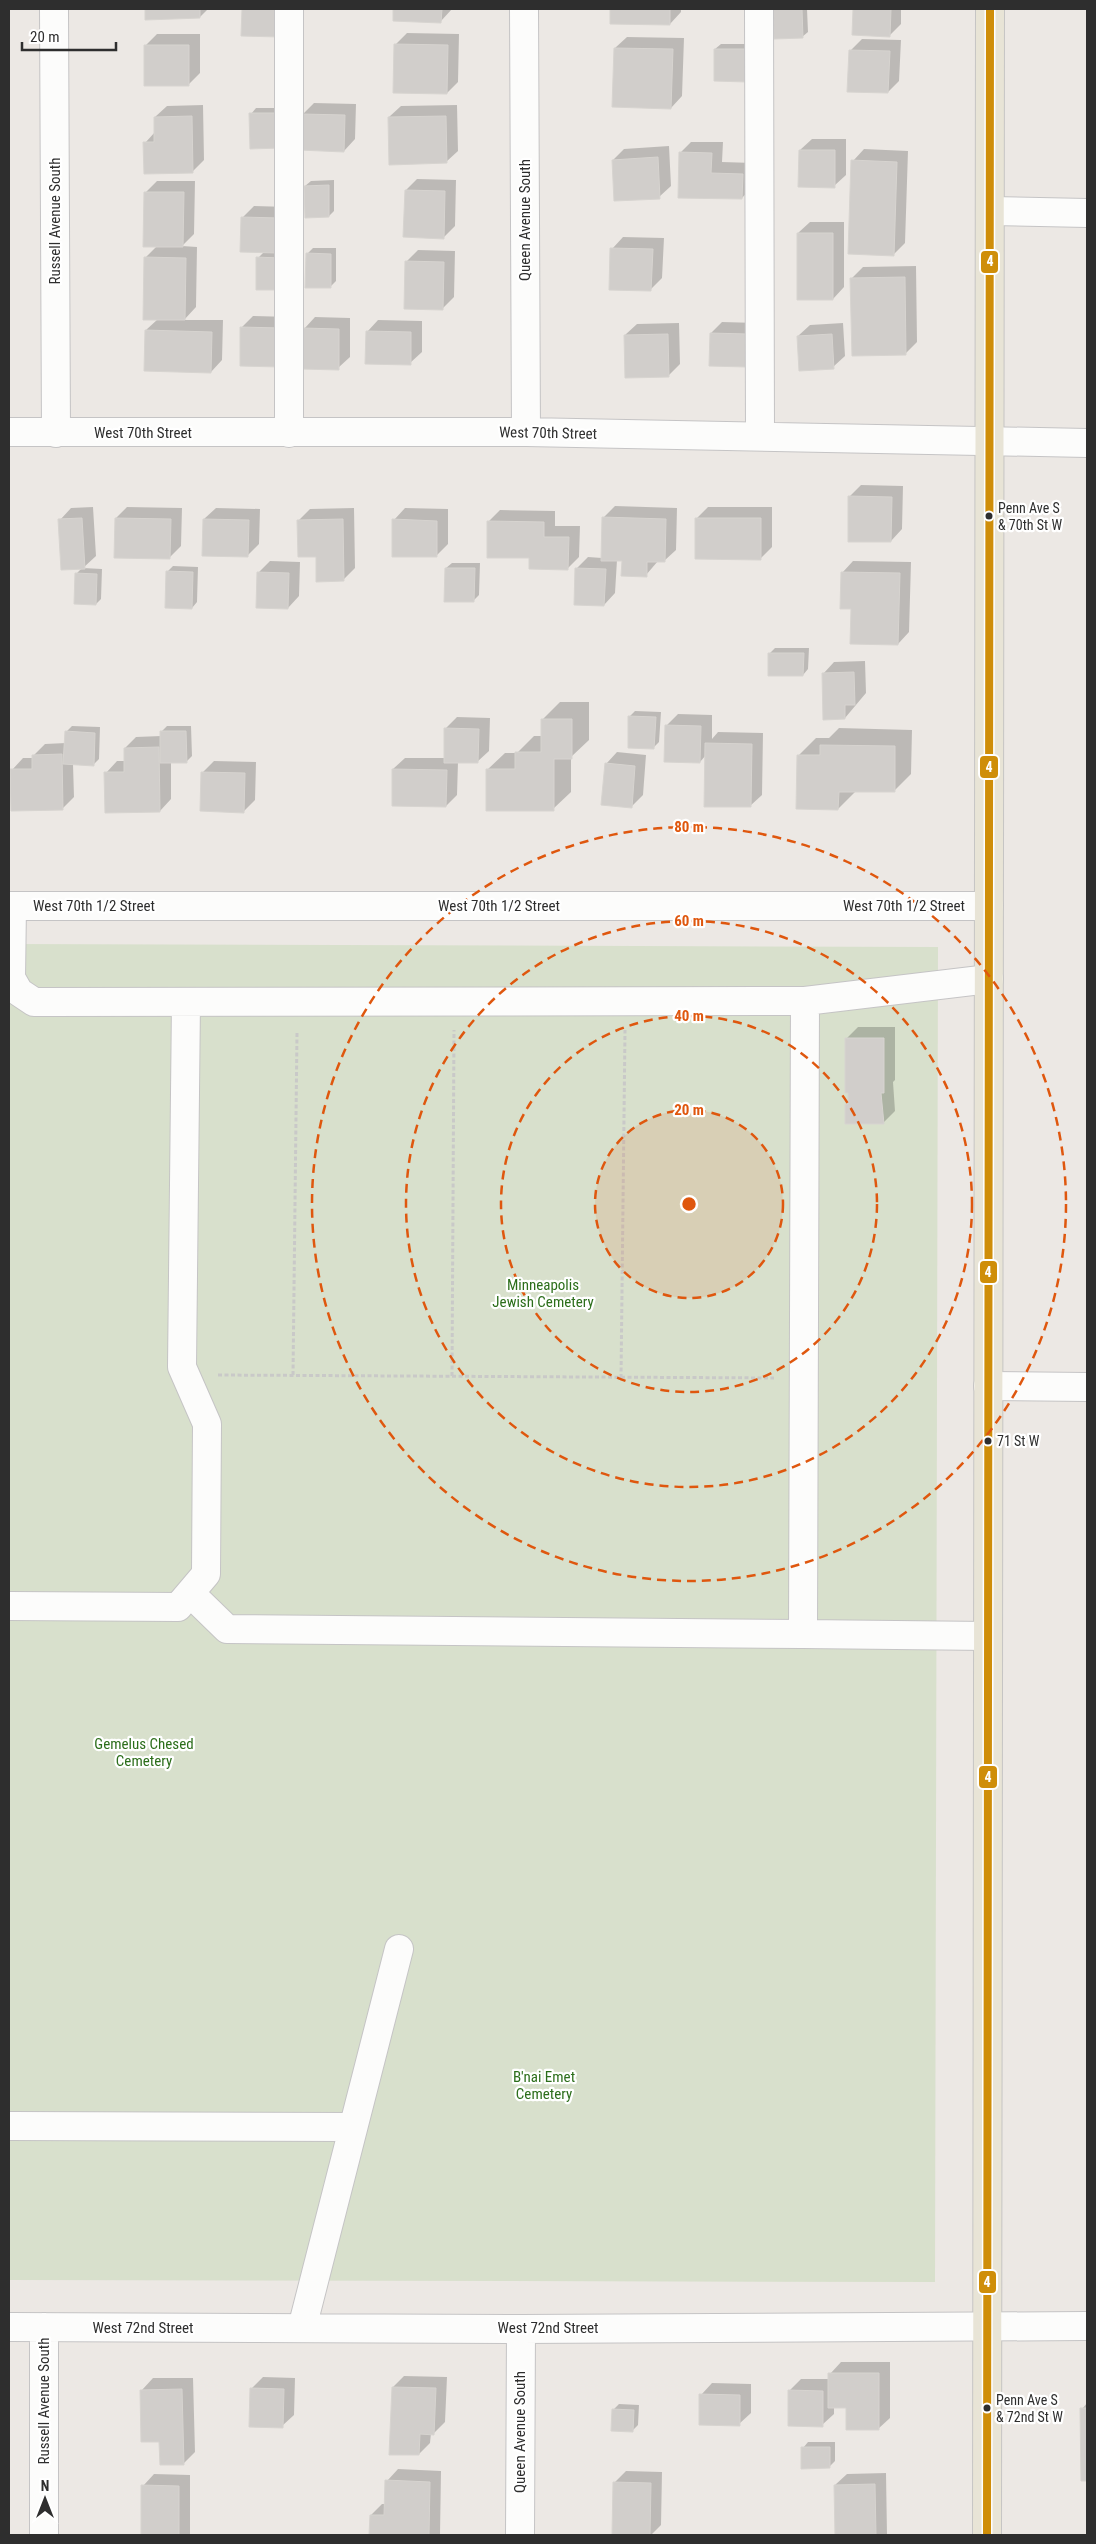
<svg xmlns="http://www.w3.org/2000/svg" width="1096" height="2544" font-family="'Roboto Condensed',sans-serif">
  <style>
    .cemetery { fill: #d8e0cc }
    .shadow { fill: #0003 }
    .building { fill: #d1cecb; stroke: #d7d4d0 }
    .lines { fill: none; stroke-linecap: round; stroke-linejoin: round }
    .minor-casing { stroke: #c5c4c5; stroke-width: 30 }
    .major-casing { stroke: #c6c5c4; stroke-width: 30 }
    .path { stroke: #c9c9c8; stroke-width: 3; stroke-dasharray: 4 2.5; stroke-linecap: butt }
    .minor { stroke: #fcfcfb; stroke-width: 28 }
    .major { stroke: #e8e4d6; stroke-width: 28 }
    .bus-1-casing { stroke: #fff; stroke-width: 11 }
    .bus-1 { stroke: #cf8e09; stroke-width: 8 }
    .ring { fill: none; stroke: #df570e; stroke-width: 2.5; stroke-dasharray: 9 6 }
    .bus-dot { fill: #2e2e2e; stroke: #fff; stroke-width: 2 }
    .labels { text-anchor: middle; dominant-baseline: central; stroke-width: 4.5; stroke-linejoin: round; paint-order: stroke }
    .bus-label { font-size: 14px; fill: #2e2e2e; stroke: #fff; text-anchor: start }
    .street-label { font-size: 15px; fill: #2e2e2e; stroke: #fff }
    .park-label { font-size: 15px; fill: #2c6e1b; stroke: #fff }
    .centre { fill: #df570e; stroke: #fff; stroke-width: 2.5 }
    .ring-label { font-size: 15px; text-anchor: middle; font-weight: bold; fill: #df570e; stroke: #fff; stroke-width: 4.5; stroke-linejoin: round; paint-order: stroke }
    .line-badge { stroke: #fff; stroke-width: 2 }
    .badge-label { font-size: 14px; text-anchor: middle; font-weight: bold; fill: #fff }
  </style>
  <rect width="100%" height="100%" fill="#ece8e4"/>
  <!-- cemetery -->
  <path class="cemetery" d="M9,944L938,947L935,2282L9,2280Z"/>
  <!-- shadow -->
  <path class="shadow" d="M146,9H208L200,17L146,18Z
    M394,9H452L441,21L394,19Z
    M611,9H681V12L670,24L611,23Z
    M774,9H807L808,32L802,37L775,38Z
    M854,9H901V24L889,36L853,34Z
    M407,33L459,34L458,82L447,93L395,45Z
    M157,34H200V73L188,85L145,46Z
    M627,37L684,38L682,96L671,108L615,48Z
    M862,39L901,40L899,81L888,92L850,51Z
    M721,44H753L752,75L715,49Z
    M314,103L356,104L355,139L344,151L303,114Z
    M203,105L204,160L192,172L145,143L155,132V117L167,106Z
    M457,105L458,151L446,162L389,117L401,106Z
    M256,108H285L286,142L251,114Z
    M812,139H846V175L834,186L800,150Z
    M691,142H723L722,162L754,163L753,186L742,198L680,153Z
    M669,146L671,186L659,197L613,160L624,149Z
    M864,149L908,151L905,243L894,254L853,161Z
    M417,179L456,180L455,226L443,238L406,190Z
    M334,180V211L329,216L305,186L311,181Z
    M157,181H195L194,234L182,246L197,247L196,307L184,320H223L222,360L211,372L146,330L158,319L145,258L157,246L146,192Z
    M254,206L289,207L285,283L258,258L264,252L242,218Z
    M810,222H844V287L833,299L798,233Z
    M623,237L664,238L662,278L651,289L612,249Z
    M313,248H336V281L330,287L307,254Z
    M418,250L455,251L454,297L442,309L406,262Z
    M916,266L917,342L906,353L852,278L863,267Z
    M253,316L291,317L290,354L242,327Z
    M315,317L350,318V357L338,368L304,329Z
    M378,320L422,321V352L410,363L367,332Z
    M722,322L758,323V354L711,333Z
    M679,323L680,364L668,376L625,335L637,324Z
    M843,323L845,356L833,367L798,336L810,325Z
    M861,485L903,486L902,529L891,541L849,497Z
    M615,506L677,508L676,550L664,561H658L646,575L623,560H617L615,593L604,605L576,569L588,557L602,558L603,518Z
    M93,507L96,556L83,568L102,569L101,599L96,604L76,574L82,568L60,520L71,508Z
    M127,507L182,508L181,546L170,557L116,518Z
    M708,507H772V547L760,559L697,518Z
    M216,508L260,509L259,544L248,555L204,519Z
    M354,508L355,568L343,580L299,520L310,509Z
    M405,508L448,509V544L436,556L394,520Z
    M500,510L555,511V526H580L579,557L568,568L531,557L489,521Z
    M270,561L300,562L299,596L288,608L258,573Z
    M853,561L911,562L909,632L898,644L842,573Z
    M452,563H480L479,595L474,600L446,568Z
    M173,566L198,567L197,602L192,608L167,572Z
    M775,648H809L808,669L803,675L770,653Z
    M865,661L866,693L845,718L823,674L834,662Z
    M560,702H589V740L571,757V792L553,809L487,770L505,753H517L534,736H543V719Z
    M635,711L661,712L659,742L654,747L630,716Z
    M678,714L712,715V739L718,732L763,733L762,795L750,806L706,755L700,762L666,726Z
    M457,717L490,718L489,751L477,762H458L457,795L446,806L393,769L405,758H445L446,728Z
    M72,726L100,727L99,759L93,765L73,764L74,797L62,809L12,770L23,758H34V755L45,744L66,743V732Z
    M167,726H191L192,756L186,762H171V799L160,811L106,773L117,761H125V748L136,737L161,736V732Z
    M839,728L912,730L911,774L894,791L855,792L838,809L799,755L816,738H829Z
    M617,752L646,755L643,795L631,807L606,764Z
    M214,761L256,762L255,800L243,812L203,772Z
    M858,1027H895V1080L893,1082L895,1111L883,1123L846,1105L849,1102L846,1039Z
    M841,2362H890V2418L878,2429L847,2407H834V2414L822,2425L789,2391L801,2379H830V2374Z
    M404,2376L447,2377L445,2422L434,2433H431L430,2443L419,2454L393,2387Z
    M263,2377L295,2378L294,2415L282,2426L251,2389Z
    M153,2378H193L195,2452L183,2464L161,2441L142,2390Z
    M712,2383L751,2384V2413L739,2424L701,2395Z
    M1087,2403V2480H1082V2409Z
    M619,2404L639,2405L638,2425L632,2431L614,2409Z
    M808,2442H835V2461L829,2467L803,2448Z
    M398,2469L441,2471L440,2535H370L371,2515L382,2504H386L387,2481Z
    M626,2471L662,2472L661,2525L651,2535H613L614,2483Z
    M886,2473L887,2535H836L835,2485L847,2474Z
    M154,2474L190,2475V2535H142L143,2486Z"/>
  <!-- building -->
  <path class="building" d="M145,9H200V18L145,20Z
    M242,9H280L279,37L241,36Z
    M393,9H442L441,23L393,21Z
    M610,9H670V25L610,24Z
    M772,9H802L803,38L774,39Z
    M853,9H891L890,37L852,35Z
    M394,44L448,45L447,94L393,93Z
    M144,45H189V86H144Z
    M614,48L673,49L671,109L612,107Z
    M714,49H748L747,82L714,81Z
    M849,50L890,51L888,93L847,92Z
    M249,113H280L281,148L250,149Z
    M302,114L345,115L344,152L300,150Z
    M192,116L193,173L144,174L143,142H154V117Z
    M446,116L447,163L389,165L388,117Z
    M799,150H835V188L798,187Z
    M679,152L712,153L711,173L743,174L742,199L678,198Z
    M658,157L660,199L614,201L612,160Z
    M851,160L897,162L894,256L848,254Z
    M329,185V217L305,218L304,186Z
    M405,190L445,191L444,239L403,237Z
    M144,192H184L183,247H143Z
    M241,217L278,218L277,253L240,252Z
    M797,233H833V300H797Z
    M610,248L653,249L651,291L609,290Z
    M306,253L331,254V288H305Z
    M144,257L186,258L185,320H143Z
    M256,257L280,258V290H256Z
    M405,261L444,262L443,310L404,309Z
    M905,277L906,355L852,356L850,278Z
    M240,327L280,328L279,367L240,366Z
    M303,328L339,329V370L302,369Z
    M145,330L212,332L211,373L144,371Z
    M366,331L411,332V365L365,364Z
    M710,333L747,334V367L709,366Z
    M668,334L669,377L625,378L624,335Z
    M832,334L834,369L799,371L797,336Z
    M848,496L892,497L891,542H848Z
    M602,517L666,519L665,562H647V577L621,576L622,561H601Z
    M82,518L85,569L61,570L58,519Z
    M115,518L171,519L170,559L114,558Z
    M695,518H761V560L695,559Z
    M203,519L249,520L248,557L202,556Z
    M343,519L344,581L316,582V557H298L297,520Z
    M392,519L437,521V557H392Z
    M487,521L544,522V537H569L568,570L529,569V558H487Z
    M445,568H475L474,602H444Z
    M575,568L606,569L604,606L574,605Z
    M166,571L193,572L192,609L165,608Z
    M257,572L289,573L288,609L256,608Z
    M841,572L900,573L898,645L850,644L851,609H840Z
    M75,573L97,574L96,605L74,604Z
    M768,653H804L803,676H768Z
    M854,672L855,705H845V719L823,720L822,673Z
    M628,716L656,717L654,749L628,748Z
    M541,719H572V759H554V811H486V769H515V752H541Z
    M665,725L701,726L700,763L664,762Z
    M444,728L479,729L478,763H444Z
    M65,731L95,733L94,766L63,764Z
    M160,731H186L187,763H160Z
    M705,743L752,744L751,807H704Z
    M820,745L895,746V792H839L838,810L796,809L797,755H820Z
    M159,747L160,812L105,813L104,772H124V748Z
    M62,754L63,810L11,811L10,769H32V755Z
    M605,763L635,766L632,808L601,805Z
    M392,769L447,770L446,807L392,806Z
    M201,772L245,773L244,813L200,811Z
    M845,1038H884V1093H881L884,1124H845V1104H848V1093H845Z
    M828,2373H879V2430H846V2408H828Z
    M392,2387L436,2388L434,2435L420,2434L419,2455H389Z
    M250,2388L284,2389L283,2428L249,2427Z
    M182,2389L184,2465H160L159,2442H141L140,2390Z
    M788,2390L823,2391V2427L788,2426Z
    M699,2394L740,2395V2426L699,2425Z
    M1080,2408H1087V2481H1081Z
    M612,2409L634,2410L633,2432L611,2431Z
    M801,2447H830V2468L801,2469Z
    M385,2480L430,2482L429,2535H369L370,2515H384Z
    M613,2482L651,2483L650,2535H612Z
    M875,2484L876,2535H835L834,2485Z
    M141,2485L179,2486V2535H141Z"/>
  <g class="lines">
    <defs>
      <path id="minor" d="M54,9L56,433
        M289,9V433
        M524,9L526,432
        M759,9L760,436
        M990,211L1087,213
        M9,432H526L1087,443
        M9,906H989
        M12,906L11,978L19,992L34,1002L805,1001L989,979
        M805,1001L803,1634L988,1636
        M988,1386L1087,1387
        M190,1593L227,1629L803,1634
        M9,1606L178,1607L206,1574L207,1424L182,1367L186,1002
        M9,2126L352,2127
        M9,2327L521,2329L1087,2326
        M302,2328L399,1949
        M44,2535V2327
        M520,2535L521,2329"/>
      <path id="major" d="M987,2535L990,9"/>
    </defs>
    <!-- minor casing -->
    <use href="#minor" class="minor-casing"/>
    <!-- major casing -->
    <use href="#major" class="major-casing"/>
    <!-- path -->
    <path class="path" d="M218,1375L774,1378
      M293,1375L297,1032
      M452,1376L454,1030
      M621,1378L625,1030"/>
    <!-- minor -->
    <use href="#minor" class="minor"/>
    <!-- major -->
    <use href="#major" class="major"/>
    <defs>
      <path id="bus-1" d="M987,2535L990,9"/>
    </defs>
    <!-- bus-1 casing -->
    <use href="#bus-1" class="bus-1-casing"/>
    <!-- bus-1 -->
    <use href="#bus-1" class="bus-1"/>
  </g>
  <!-- distance rings -->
  <circle cx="689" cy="1204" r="94" fill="#df570e" fill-opacity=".12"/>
  <g class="ring">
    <circle cx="689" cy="1204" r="94"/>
    <circle cx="689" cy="1204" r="188"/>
    <circle cx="689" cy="1204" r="283"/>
    <circle cx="689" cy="1204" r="377"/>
  </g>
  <!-- markers -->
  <g class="bus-dot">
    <circle cx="989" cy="516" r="4.5"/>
    <circle cx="988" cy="1441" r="4.5"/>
    <circle cx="987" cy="2408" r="4.5"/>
  </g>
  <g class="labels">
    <!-- bus labels -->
    <g class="bus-label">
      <text x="998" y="508">Penn Ave S<tspan x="998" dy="17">&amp; 70th St W</tspan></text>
      <text x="997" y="1441">71 St W</text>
      <text x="996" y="2400">Penn Ave S<tspan x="996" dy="17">&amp; 72nd St W</tspan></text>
    </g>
    <!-- street labels -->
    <g class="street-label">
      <text transform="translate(525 220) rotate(-90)">Queen Avenue South</text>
      <text transform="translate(55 221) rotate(-90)">Russell Avenue South</text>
      <text x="143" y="433">West 70th Street</text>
      <text transform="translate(548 433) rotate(1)">West 70th Street</text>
      <text x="94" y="906">West 70th 1/2 Street</text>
      <text x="499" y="906">West 70th 1/2 Street</text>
      <text x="904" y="906">West 70th 1/2 Street</text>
      <text x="143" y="2328">West 72nd Street</text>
      <text x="548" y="2328">West 72nd Street</text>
      <text transform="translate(44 2401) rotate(-90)">Russell Avenue South</text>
      <text transform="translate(520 2432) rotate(-90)">Queen Avenue South</text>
    </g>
    <!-- park labels -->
    <g class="park-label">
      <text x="543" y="1285">Minneapolis<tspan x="543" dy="17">Jewish Cemetery</tspan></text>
      <text x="144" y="1744">Gemelus Chesed<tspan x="144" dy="17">Cemetery</tspan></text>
      <text x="544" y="2077">B'nai Emet<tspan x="544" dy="17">Cemetery</tspan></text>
    </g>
  </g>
  <circle cx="689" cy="1204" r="8" class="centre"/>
  <g class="ring-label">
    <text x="689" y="832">80 m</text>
    <text x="689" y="926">60 m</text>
    <text x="689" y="1021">40 m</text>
    <text x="689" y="1115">20 m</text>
  </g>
  <g class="line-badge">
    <rect x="980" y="250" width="19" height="24" rx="5" fill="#cf8e09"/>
    <rect x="979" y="755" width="20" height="24" rx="5" fill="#cf8e09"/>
    <rect x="979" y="1260" width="19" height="24" rx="5" fill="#cf8e09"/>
    <rect x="978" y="1765" width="20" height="24" rx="5" fill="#cf8e09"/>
    <rect x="978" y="2270" width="19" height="24" rx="5" fill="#cf8e09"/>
  </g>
  <g class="badge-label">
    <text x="990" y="266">4</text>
    <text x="989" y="772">4</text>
    <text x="988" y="1277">4</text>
    <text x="988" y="1782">4</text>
    <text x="987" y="2287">4</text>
  </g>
  <!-- border -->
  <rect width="1096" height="2544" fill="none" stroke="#2e2e2e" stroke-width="20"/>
  <!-- north arrow -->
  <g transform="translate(45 2499)" stroke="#ffffff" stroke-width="4" paint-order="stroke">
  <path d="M0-4L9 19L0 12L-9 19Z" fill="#2e2e2e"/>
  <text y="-8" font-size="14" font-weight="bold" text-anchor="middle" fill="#2e2e2e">N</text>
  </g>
  <!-- scale -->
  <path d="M22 42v8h94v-8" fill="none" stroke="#2e2e2e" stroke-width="2.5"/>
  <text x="30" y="42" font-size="15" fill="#2e2e2e" stroke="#ffffff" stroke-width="4" paint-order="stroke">20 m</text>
</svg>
